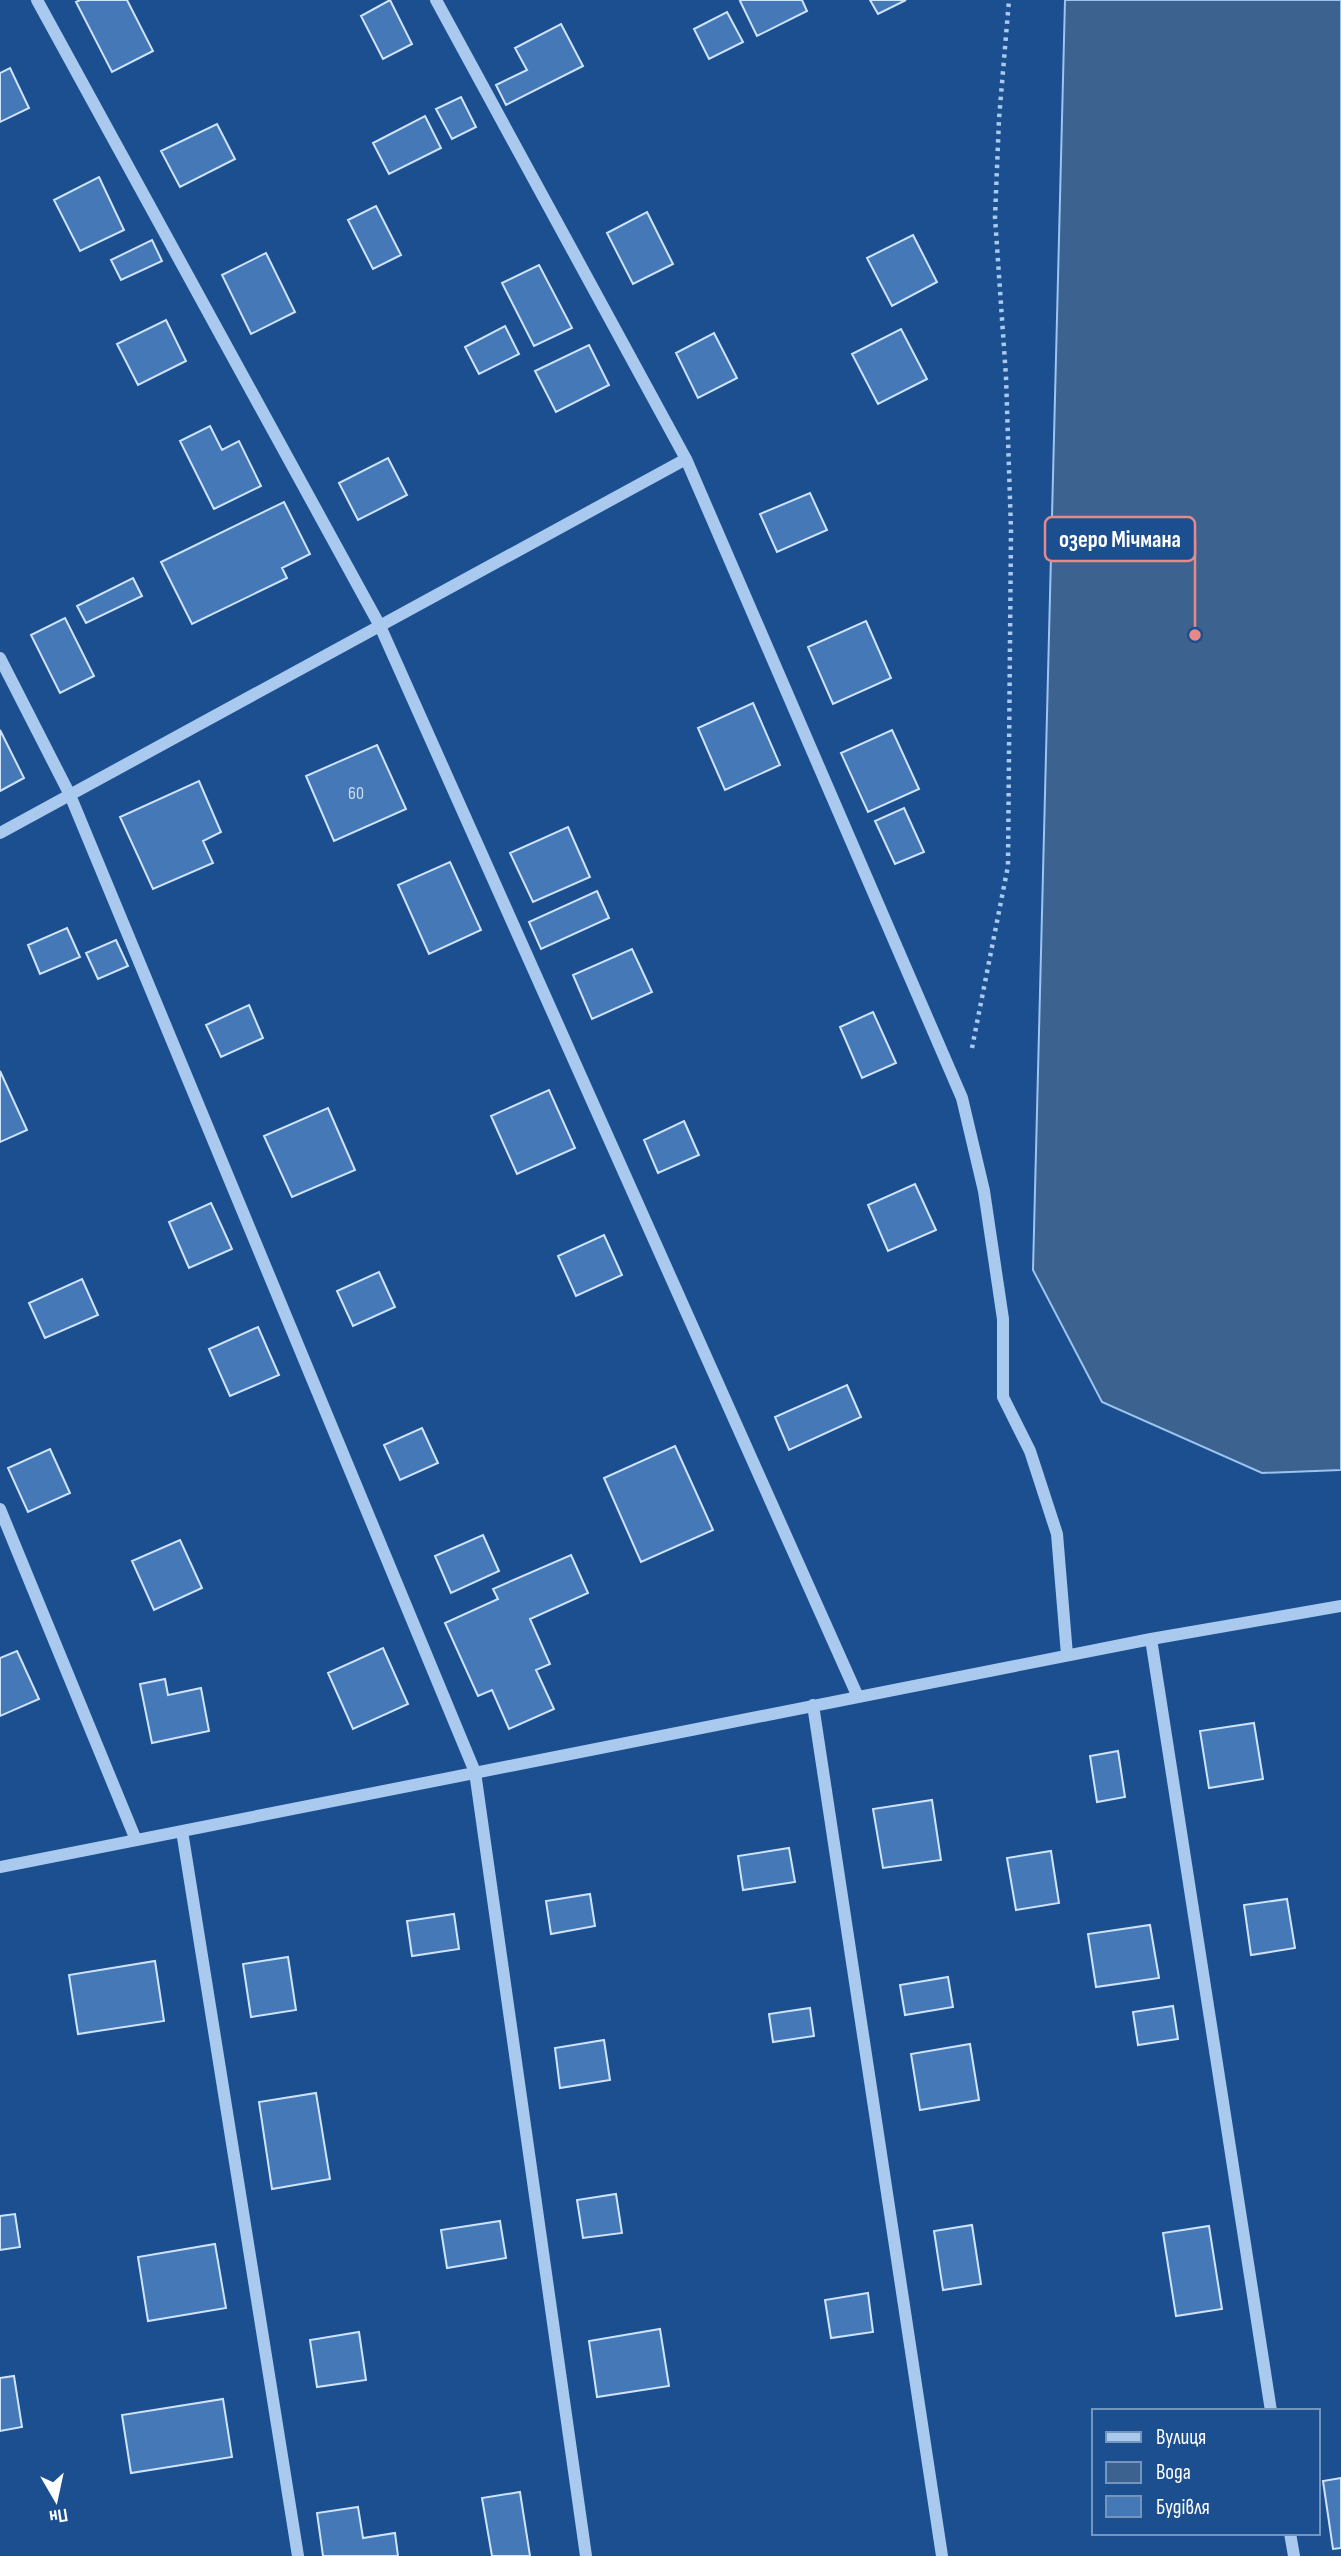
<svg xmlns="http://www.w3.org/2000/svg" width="1341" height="2556" font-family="'Sofia Sans Condensed',sans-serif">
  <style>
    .water { fill: #3c6290; stroke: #9cc4f0; stroke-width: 2 }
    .building { fill: #4478b7; stroke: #cfe3fa; stroke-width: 2 }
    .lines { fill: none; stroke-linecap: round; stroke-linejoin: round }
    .path { stroke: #a9c9ee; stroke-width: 4.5; stroke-dasharray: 3.5 5; stroke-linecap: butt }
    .minor { stroke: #a9c9ee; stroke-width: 12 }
    .labels { text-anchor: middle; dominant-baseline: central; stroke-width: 7; stroke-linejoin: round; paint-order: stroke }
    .number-label { font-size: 18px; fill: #d0dded }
    .leader { fill: none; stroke: #e88989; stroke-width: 2.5 }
    .callout-dot { fill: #e88989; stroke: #1b4f8f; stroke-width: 2.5 }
    .callout { fill: #1b4f8f; stroke: #e88989; stroke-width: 2.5 }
    .callout-label { font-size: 23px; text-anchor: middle; font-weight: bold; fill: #fff }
  </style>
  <rect width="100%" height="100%" fill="#1b4f8f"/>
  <!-- water -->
  <path class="water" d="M1065,0H1341V1470L1262,1473L1102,1402L1033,1270Z"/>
  <!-- building -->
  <path class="building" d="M80,0H127L153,51L112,72L76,2Z
    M390,0L412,44L383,59L361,16Z
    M742,0H802L807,11L757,36L740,1Z
    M870,0H906L878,14Z
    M727,12L743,42L709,59L694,29Z
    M561,24L583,66L506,105L496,85L527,70L515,48Z
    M10,68L29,108L0,122V73Z
    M461,97L476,127L452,139L436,109Z
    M425,116L441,148L389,174L373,143Z
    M217,124L235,159L180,187L161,151Z
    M99,177L124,230L80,251L54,200Z
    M376,206L401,255L373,269L348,220Z
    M647,212L673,264L633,284L607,233Z
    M913,235L937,282L892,306L867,258Z
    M152,240L162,261L121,280L111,260Z
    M266,253L295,312L251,334L222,275Z
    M539,265L572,328L534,346L502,283Z
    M166,320L186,361L138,385L117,344Z
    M505,326L519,354L479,374L465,347Z
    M901,329L927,379L878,404L852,354Z
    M714,333L737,378L698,398L676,353Z
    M589,345L609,385L556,412L535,371Z
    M210,426L222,450L239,441L261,486L214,509L180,441Z
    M388,458L407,495L358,520L339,483Z
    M810,493L827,530L777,552L760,514Z
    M284,502L310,554L282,568L287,578L192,624L161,562Z
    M133,578L142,596L86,623L77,606Z
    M65,618L94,676L60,693L31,635Z
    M866,621L891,678L833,704L808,647Z
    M753,703L780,765L725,790L698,728Z
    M0,730L24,778L0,791Z
    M892,730L919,789L868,812L841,753Z
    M377,745L406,809L334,841L306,776Z
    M199,781L221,832L203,841L213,863L153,889L120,817Z
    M904,808L924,852L895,864L875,821Z
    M568,827L590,877L533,902L510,853Z
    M450,862L481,930L429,954L398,885Z
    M597,891L609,918L541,949L529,922Z
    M67,928L80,957L40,974L28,945Z
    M116,940L128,966L98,979L86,953Z
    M632,949L652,992L592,1019L573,975Z
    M249,1005L263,1038L221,1057L206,1025Z
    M873,1012L896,1063L862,1078L840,1027Z
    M0,1071L27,1130L0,1142Z
    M549,1090L575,1148L517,1174L491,1116Z
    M328,1108L355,1170L292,1197L264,1136Z
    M684,1121L699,1155L658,1173L644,1140Z
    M915,1184L936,1230L888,1251L868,1205Z
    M211,1203L232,1249L189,1268L169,1222Z
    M604,1235L622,1275L576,1296L558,1256Z
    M379,1272L395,1307L353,1326L337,1291Z
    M82,1279L98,1315L45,1338L29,1303Z
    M258,1327L279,1375L230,1396L209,1349Z
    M847,1385L861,1417L789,1450L775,1417Z
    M422,1428L438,1463L400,1480L384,1445Z
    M675,1446L713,1530L641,1562L604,1478Z
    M50,1449L70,1493L28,1512L8,1468Z
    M483,1535L499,1571L451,1593L435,1556Z
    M180,1540L202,1588L154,1610L132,1561Z
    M571,1555L588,1593L530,1619L550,1664L536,1670L554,1709L509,1729L492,1690L478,1696L445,1623L498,1599L493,1589Z
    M383,1648L408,1704L353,1729L328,1673Z
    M17,1651L39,1699L0,1716V1658Z
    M165,1679L168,1695L201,1688L209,1731L152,1743L140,1684Z
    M1254,1723L1263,1779L1209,1788L1200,1731Z
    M1118,1751L1125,1797L1097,1802L1090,1756Z
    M932,1800L941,1860L883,1868L873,1809Z
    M789,1848L795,1882L743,1890L738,1856Z
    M1051,1851L1059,1903L1016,1910L1007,1858Z
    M590,1894L595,1926L551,1934L546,1901Z
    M1287,1899L1295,1948L1251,1955L1244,1905Z
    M454,1914L459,1949L412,1956L407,1921Z
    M1150,1925L1159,1978L1096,1987L1088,1934Z
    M288,1957L296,2010L251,2017L243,1964Z
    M155,1961L164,2021L78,2034L69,1975Z
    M948,1977L953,2007L905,2015L900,1985Z
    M1173,2006L1178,2039L1138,2045L1133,2012Z
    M810,2008L814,2036L773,2042L769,2014Z
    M604,2040L610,2080L560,2088L555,2048Z
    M970,2044L979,2100L920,2110L911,2054Z
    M316,2093L330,2179L272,2189L259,2102Z
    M616,2194L622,2233L583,2238L577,2200Z
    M15,2214L20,2247L0,2250V2216Z
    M500,2221L506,2258L447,2268L441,2230Z
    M972,2225L981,2284L943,2290L934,2231Z
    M1209,2226L1222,2309L1176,2316L1163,2233Z
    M215,2244L226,2308L148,2321L138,2257Z
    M868,2293L873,2332L831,2338L825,2300Z
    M660,2329L669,2386L597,2397L589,2341Z
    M359,2332L366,2380L317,2387L310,2340Z
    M14,2376L22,2427L0,2431V2378Z
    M223,2399L232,2457L131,2473L122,2415Z
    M1341,2478V2548L1333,2549L1323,2481Z
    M520,2492L530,2556H492L482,2498Z
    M358,2507L363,2538L395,2533L398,2556H323L317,2513Z"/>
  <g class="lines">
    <!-- path -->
    <path class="path" d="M972,1048L1008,866L1011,530L1006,377L995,217L999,119L1009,0"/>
    <!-- minor -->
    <path class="minor" d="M37,0L380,626L858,1697
      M436,0L686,459L962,1098L984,1191L1003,1319V1397L1030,1451L1057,1534L1067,1655
      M0,658L70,795L475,1772L586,2556
      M0,833L686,459
      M0,1509L136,1840
      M1151,1639L1271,2411
      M813,1705L942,2556
      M182,1831L298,2556
      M0,1867L1151,1639L1341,1606
      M1290,2533L1294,2556"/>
  </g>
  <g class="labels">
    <!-- number labels -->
    <g class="number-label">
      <text x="356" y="793">60</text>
    </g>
  </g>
  <!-- callouts -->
  <path class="leader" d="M1195 635L1195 539"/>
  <circle class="callout-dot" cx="1195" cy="635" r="7"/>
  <rect class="callout" x="1045" y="517" width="150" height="44" rx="7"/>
  <g class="callout-label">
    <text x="1120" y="547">озеро Мічмана</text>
  </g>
  <!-- legend -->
  <rect x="1092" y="2409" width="228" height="126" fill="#1b4f8f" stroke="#7695bc" stroke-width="2"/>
  <rect x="1106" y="2432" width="35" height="10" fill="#a9c9ee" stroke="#7695bc" stroke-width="2"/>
  <text x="1156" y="2444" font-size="21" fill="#ffffff">Вулиця</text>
  <rect x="1106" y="2462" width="35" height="21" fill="#3c6290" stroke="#7695bc" stroke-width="2"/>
  <text x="1156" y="2479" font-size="21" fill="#ffffff">Вода</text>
  <rect x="1106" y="2496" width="35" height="21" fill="#4478b7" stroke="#7695bc" stroke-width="2"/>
  <text x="1156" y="2514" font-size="21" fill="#ffffff">Будівля</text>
  <!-- north arrow -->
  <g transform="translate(56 2500) rotate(171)" stroke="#1b4f8f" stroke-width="5" paint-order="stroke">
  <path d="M0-5L12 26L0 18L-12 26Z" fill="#ffffff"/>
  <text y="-10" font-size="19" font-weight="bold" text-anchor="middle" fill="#ffffff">Пн</text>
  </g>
</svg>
